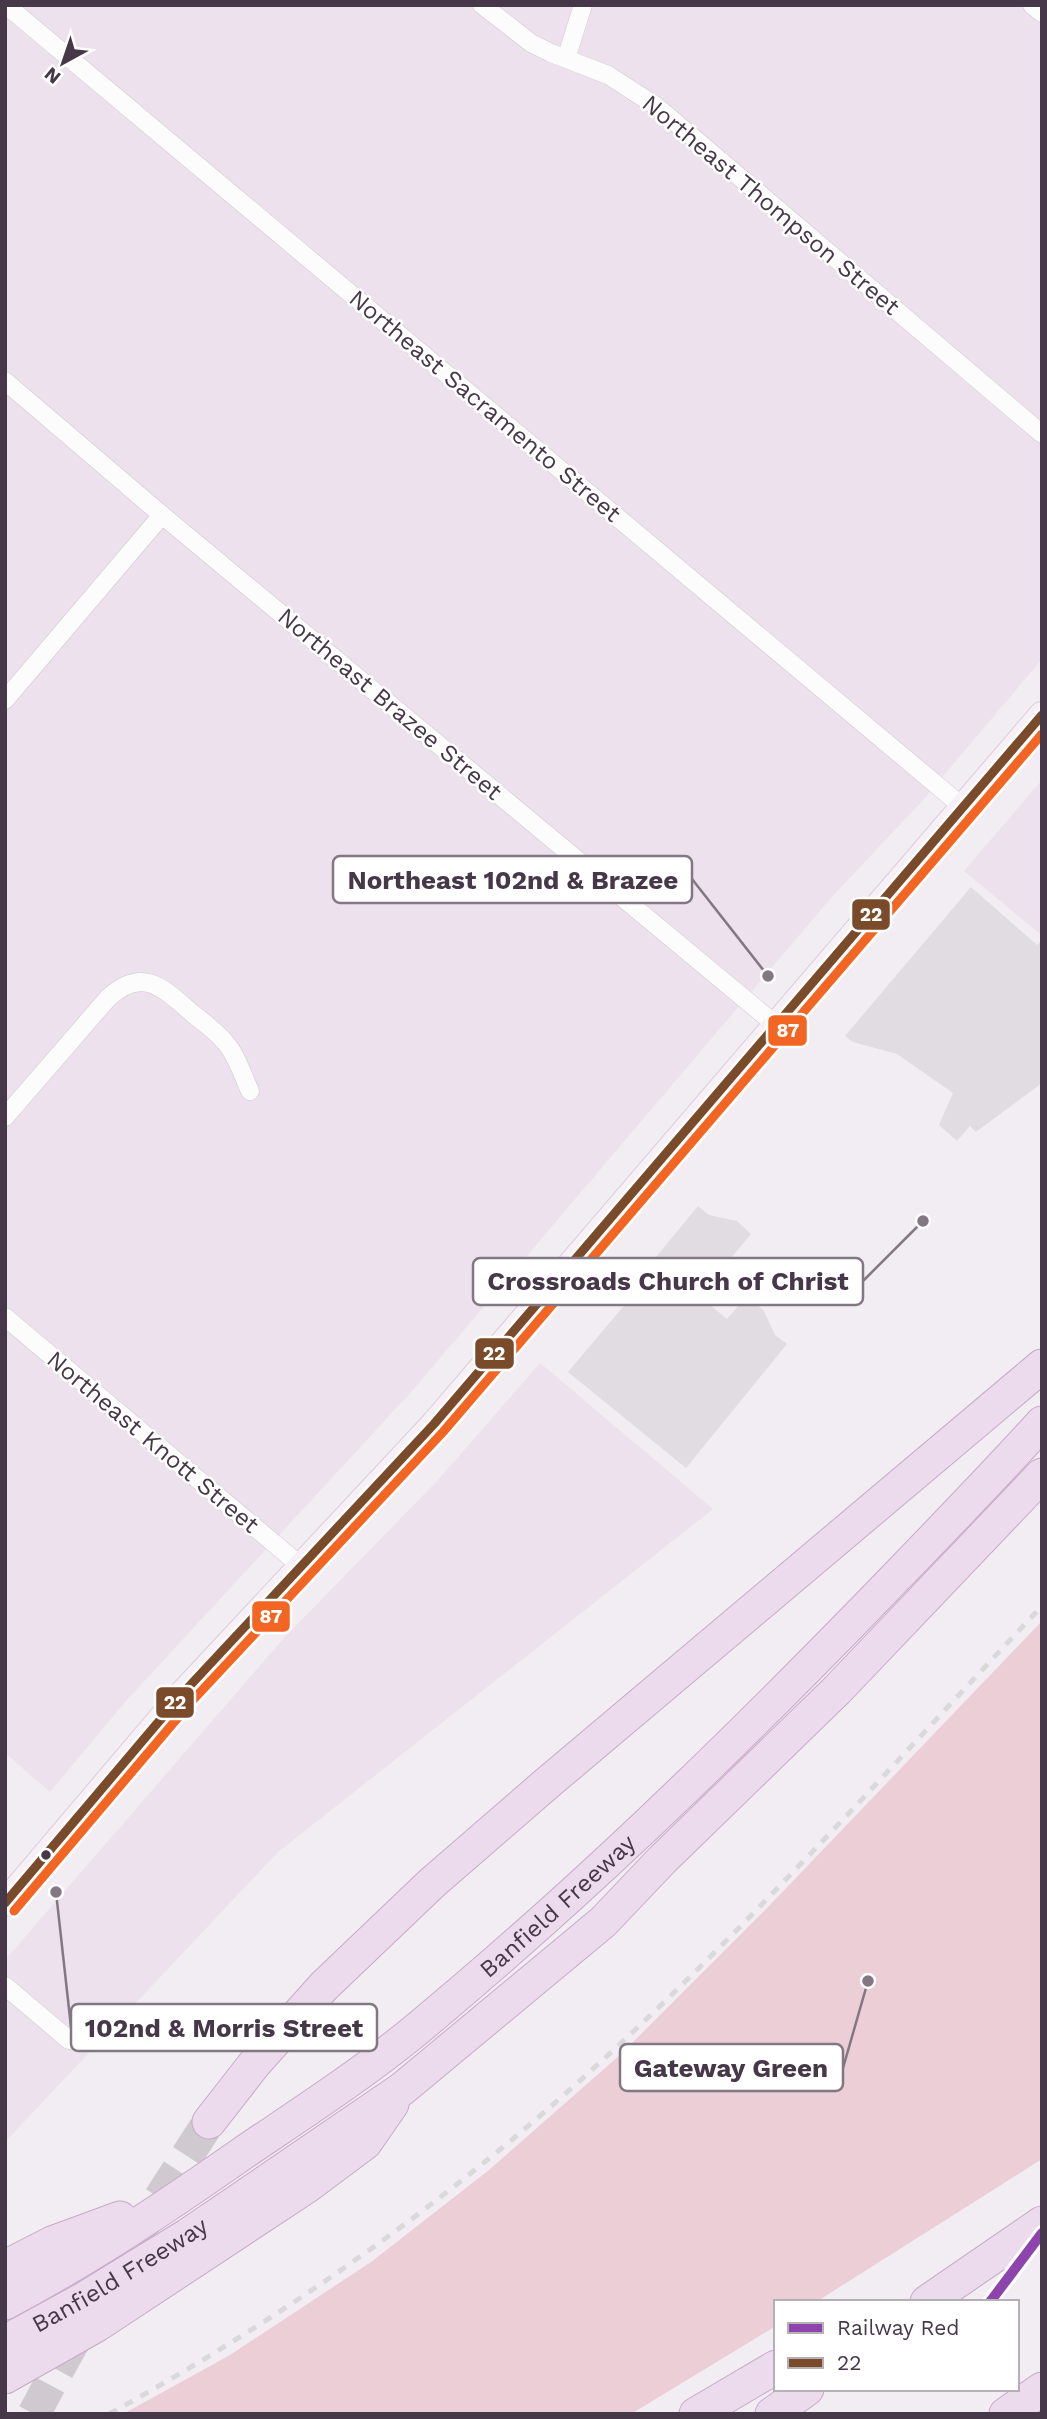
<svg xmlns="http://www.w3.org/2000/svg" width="1047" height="2419" font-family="'Work Sans',sans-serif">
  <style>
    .residential { fill: #ece1ec }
    .green { fill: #ecced7 }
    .parking { fill: #e1dce1 }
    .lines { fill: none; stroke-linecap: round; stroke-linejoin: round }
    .motorway-tunnel { stroke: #d0c9d0; stroke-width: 33; stroke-dasharray: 33 17; stroke-linecap: butt }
    .minor-casing { stroke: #cec9ce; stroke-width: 19 }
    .secondary-casing { stroke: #daccda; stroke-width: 28 }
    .motorway-casing { stroke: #c7a9c9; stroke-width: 35 }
    .minor { stroke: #fdfcfd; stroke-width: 18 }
    .secondary { stroke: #f7f0f6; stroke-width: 26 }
    .motorway { stroke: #ebdbec; stroke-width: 33 }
    .rail { stroke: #dad9da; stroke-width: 5; stroke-dasharray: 9 9; stroke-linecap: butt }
    .bus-1-casing { stroke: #fff; stroke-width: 14 }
    .bus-2-casing { stroke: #fff; stroke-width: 14 }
    .bus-1 { stroke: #7a4b2a; stroke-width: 9 }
    .bus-2 { stroke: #f26522; stroke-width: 9 }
    .rail-1-casing { stroke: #fff; stroke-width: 16 }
    .rail-1 { stroke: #8e44ad; stroke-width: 10 }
    .bus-dot { fill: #473849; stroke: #fff; stroke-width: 2.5 }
    .labels { text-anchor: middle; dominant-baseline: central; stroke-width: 5; stroke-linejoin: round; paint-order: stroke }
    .street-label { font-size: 24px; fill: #473849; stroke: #fff }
    .leader { fill: none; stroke: #837784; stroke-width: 2.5 }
    .callout-dot { fill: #837784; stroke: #fff; stroke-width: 2.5 }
    .callout { fill: #fff; stroke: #837784; stroke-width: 2.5 }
    .callout-label { font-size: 26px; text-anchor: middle; font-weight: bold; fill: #473849 }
    .line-badge { stroke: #fff; stroke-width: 2.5 }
    .badge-label { font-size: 19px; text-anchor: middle; font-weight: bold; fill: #fff }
  </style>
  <rect width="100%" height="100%" fill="#f2edf2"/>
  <!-- residential -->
  <path class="residential" d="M5,5H1042V659L923,800L830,899L412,1391L126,1701L50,1792L5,1753Z
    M1042,780V932L1040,934L964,871Z
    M540,1363L713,1509L278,1852L5,2142V1960L284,1638L438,1480Z"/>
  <!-- green -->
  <path class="green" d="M1042,1621V2159L816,2302H776V2326L631,2414H123L230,2355L371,2262L489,2170L620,2055L768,1907Z"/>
  <!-- parking -->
  <path class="parking" d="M971,887L1037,945L1042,940V1083L976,1132L970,1126L957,1141L939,1125L953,1093L897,1054L853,1042L845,1036Z
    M698,1206L709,1215L737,1221L751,1234L699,1296L727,1319L747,1296L764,1311L775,1335L787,1344L686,1468L568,1372L622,1308L651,1288V1280L643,1273Z"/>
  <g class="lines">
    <!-- motorway-tunnel -->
    <path class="motorway-tunnel" d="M34,2414C87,2313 147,2217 209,2122"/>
    <defs>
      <path id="minor" d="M6,5L963,807
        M482,5L531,43L551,53L608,75L656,106L1042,434
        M1032,5L1042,13
        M566,59L583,5
        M5,381L162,515L776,1025
        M5,700L162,515
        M5,1117L108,998C143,966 163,988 192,1013C203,1022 216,1031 225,1042C236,1054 243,1076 250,1091
        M5,1317L302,1567
        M5,1986L69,2040"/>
      <path id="secondary" d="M5,1903L183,1693L434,1424L1042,715"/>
      <g id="motorway">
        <path d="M209,2122L255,2063L324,1986L432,1883L545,1785L1042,1366"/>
        <path d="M5,2267L52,2243L120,2218"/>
        <path d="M927,2302L1042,2223"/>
        <path id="s1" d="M5,2303C88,2259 166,2207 243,2153C299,2115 358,2077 411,2034C572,1901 721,1757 867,1607C926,1546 985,1486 1042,1423"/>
        <path id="s2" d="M5,2342L82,2300L188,2235L402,2089L603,1922L663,1859L837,1690L1042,1475"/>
        <path d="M5,2377L97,2325L306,2187L365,2143L392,2104"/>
        <path d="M696,2414L776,2367"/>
        <path d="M772,2414L807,2389"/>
        <path d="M1006,2414L1042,2389"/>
      </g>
    </defs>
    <!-- minor casing -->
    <use href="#minor" class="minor-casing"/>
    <!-- secondary casing -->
    <use href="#secondary" class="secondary-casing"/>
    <!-- motorway casing -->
    <use href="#motorway" class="motorway-casing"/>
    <!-- minor -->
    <use href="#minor" class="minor"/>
    <!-- secondary -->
    <use href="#secondary" class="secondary"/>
    <!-- motorway -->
    <use href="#motorway" class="motorway"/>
    <!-- rail -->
    <path class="rail" d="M109,2414C260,2331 403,2233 534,2121C717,1964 877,1781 1042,1606"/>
    <defs>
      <path id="bus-1" d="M5,1903L183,1693L434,1424L1042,715"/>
      <path id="bus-2" d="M14,1911L192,1701L443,1432L1042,734"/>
    </defs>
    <!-- bus-1 casing -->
    <use href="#bus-1" class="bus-1-casing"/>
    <!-- bus-2 casing -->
    <use href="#bus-2" class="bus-2-casing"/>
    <!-- bus-1 -->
    <use href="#bus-1" class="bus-1"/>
    <!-- bus-2 -->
    <use href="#bus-2" class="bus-2"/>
    <defs>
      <path id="rail-1" d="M990,2302L1042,2233"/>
    </defs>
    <!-- rail-1 casing -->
    <use href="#rail-1" class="rail-1-casing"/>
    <!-- rail-1 -->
    <use href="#rail-1" class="rail-1"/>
  </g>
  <!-- markers -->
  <circle class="bus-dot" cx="46" cy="1855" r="6"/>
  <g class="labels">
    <!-- street labels -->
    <g class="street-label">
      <text transform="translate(771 205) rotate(40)">Northeast Thompson Street</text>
      <text transform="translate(485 406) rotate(40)">Northeast Sacramento Street</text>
      <text transform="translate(390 704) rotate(40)">Northeast Brazee Street</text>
      <text transform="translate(153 1442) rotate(40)">Northeast Knott Street</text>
      <text stroke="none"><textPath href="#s1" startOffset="682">Banfield Freeway</textPath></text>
      <text stroke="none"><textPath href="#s2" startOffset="133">Banfield Freeway</textPath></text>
    </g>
  </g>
  <!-- callouts -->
  <path class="leader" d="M768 976L692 879M923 1221L863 1281M56 1892L71 2027M868 1981L843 2068"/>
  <g class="callout-dot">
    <circle cx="768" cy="976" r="7"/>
    <circle cx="923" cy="1221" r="7"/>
    <circle cx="56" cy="1892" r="7"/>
    <circle cx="868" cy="1981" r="7"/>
  </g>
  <g class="callout">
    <rect x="333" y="856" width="359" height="47" rx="7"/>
    <rect x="473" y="1258" width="390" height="47" rx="7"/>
    <rect x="71" y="2004" width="306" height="47" rx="7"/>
    <rect x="620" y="2044" width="223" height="47" rx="7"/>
  </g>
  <g class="callout-label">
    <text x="513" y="889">Northeast 102nd &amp; Brazee</text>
    <text x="668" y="1290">Crossroads Church of Christ</text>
    <text x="224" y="2037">102nd &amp; Morris Street</text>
    <text x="731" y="2077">Gateway Green</text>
  </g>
  <g class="line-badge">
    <rect x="851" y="898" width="40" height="33" rx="7" fill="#7a4b2a"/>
    <rect x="767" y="1014" width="41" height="33" rx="7" fill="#f26522"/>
    <rect x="474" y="1337" width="41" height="33" rx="7" fill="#7a4b2a"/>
    <rect x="251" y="1600" width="40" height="33" rx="7" fill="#f26522"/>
    <rect x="155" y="1686" width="40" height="33" rx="7" fill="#7a4b2a"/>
  </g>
  <g class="badge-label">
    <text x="871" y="921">22</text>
    <text x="788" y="1037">87</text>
    <text x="494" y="1360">22</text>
    <text x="271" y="1623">87</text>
    <text x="175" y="1709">22</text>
  </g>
  <!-- border -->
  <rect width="1047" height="2419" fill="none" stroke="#473849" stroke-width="14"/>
  <!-- legend -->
  <rect x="774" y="2300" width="245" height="91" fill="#ffffff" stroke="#b5afb6" stroke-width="2"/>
  <rect x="788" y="2323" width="35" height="10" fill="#8e44ad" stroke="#b5afb6" stroke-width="2"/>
  <text x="837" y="2335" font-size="21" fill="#473849">Railway Red</text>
  <rect x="788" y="2358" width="35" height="10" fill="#7a4b2a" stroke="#b5afb6" stroke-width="2"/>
  <text x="837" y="2370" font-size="21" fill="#473849">22</text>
  <!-- north arrow -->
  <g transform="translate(63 63) rotate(220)" stroke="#ffffff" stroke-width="5" paint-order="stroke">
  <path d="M0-5L12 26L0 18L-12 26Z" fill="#473849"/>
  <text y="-10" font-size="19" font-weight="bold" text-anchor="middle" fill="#473849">N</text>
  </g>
</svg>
